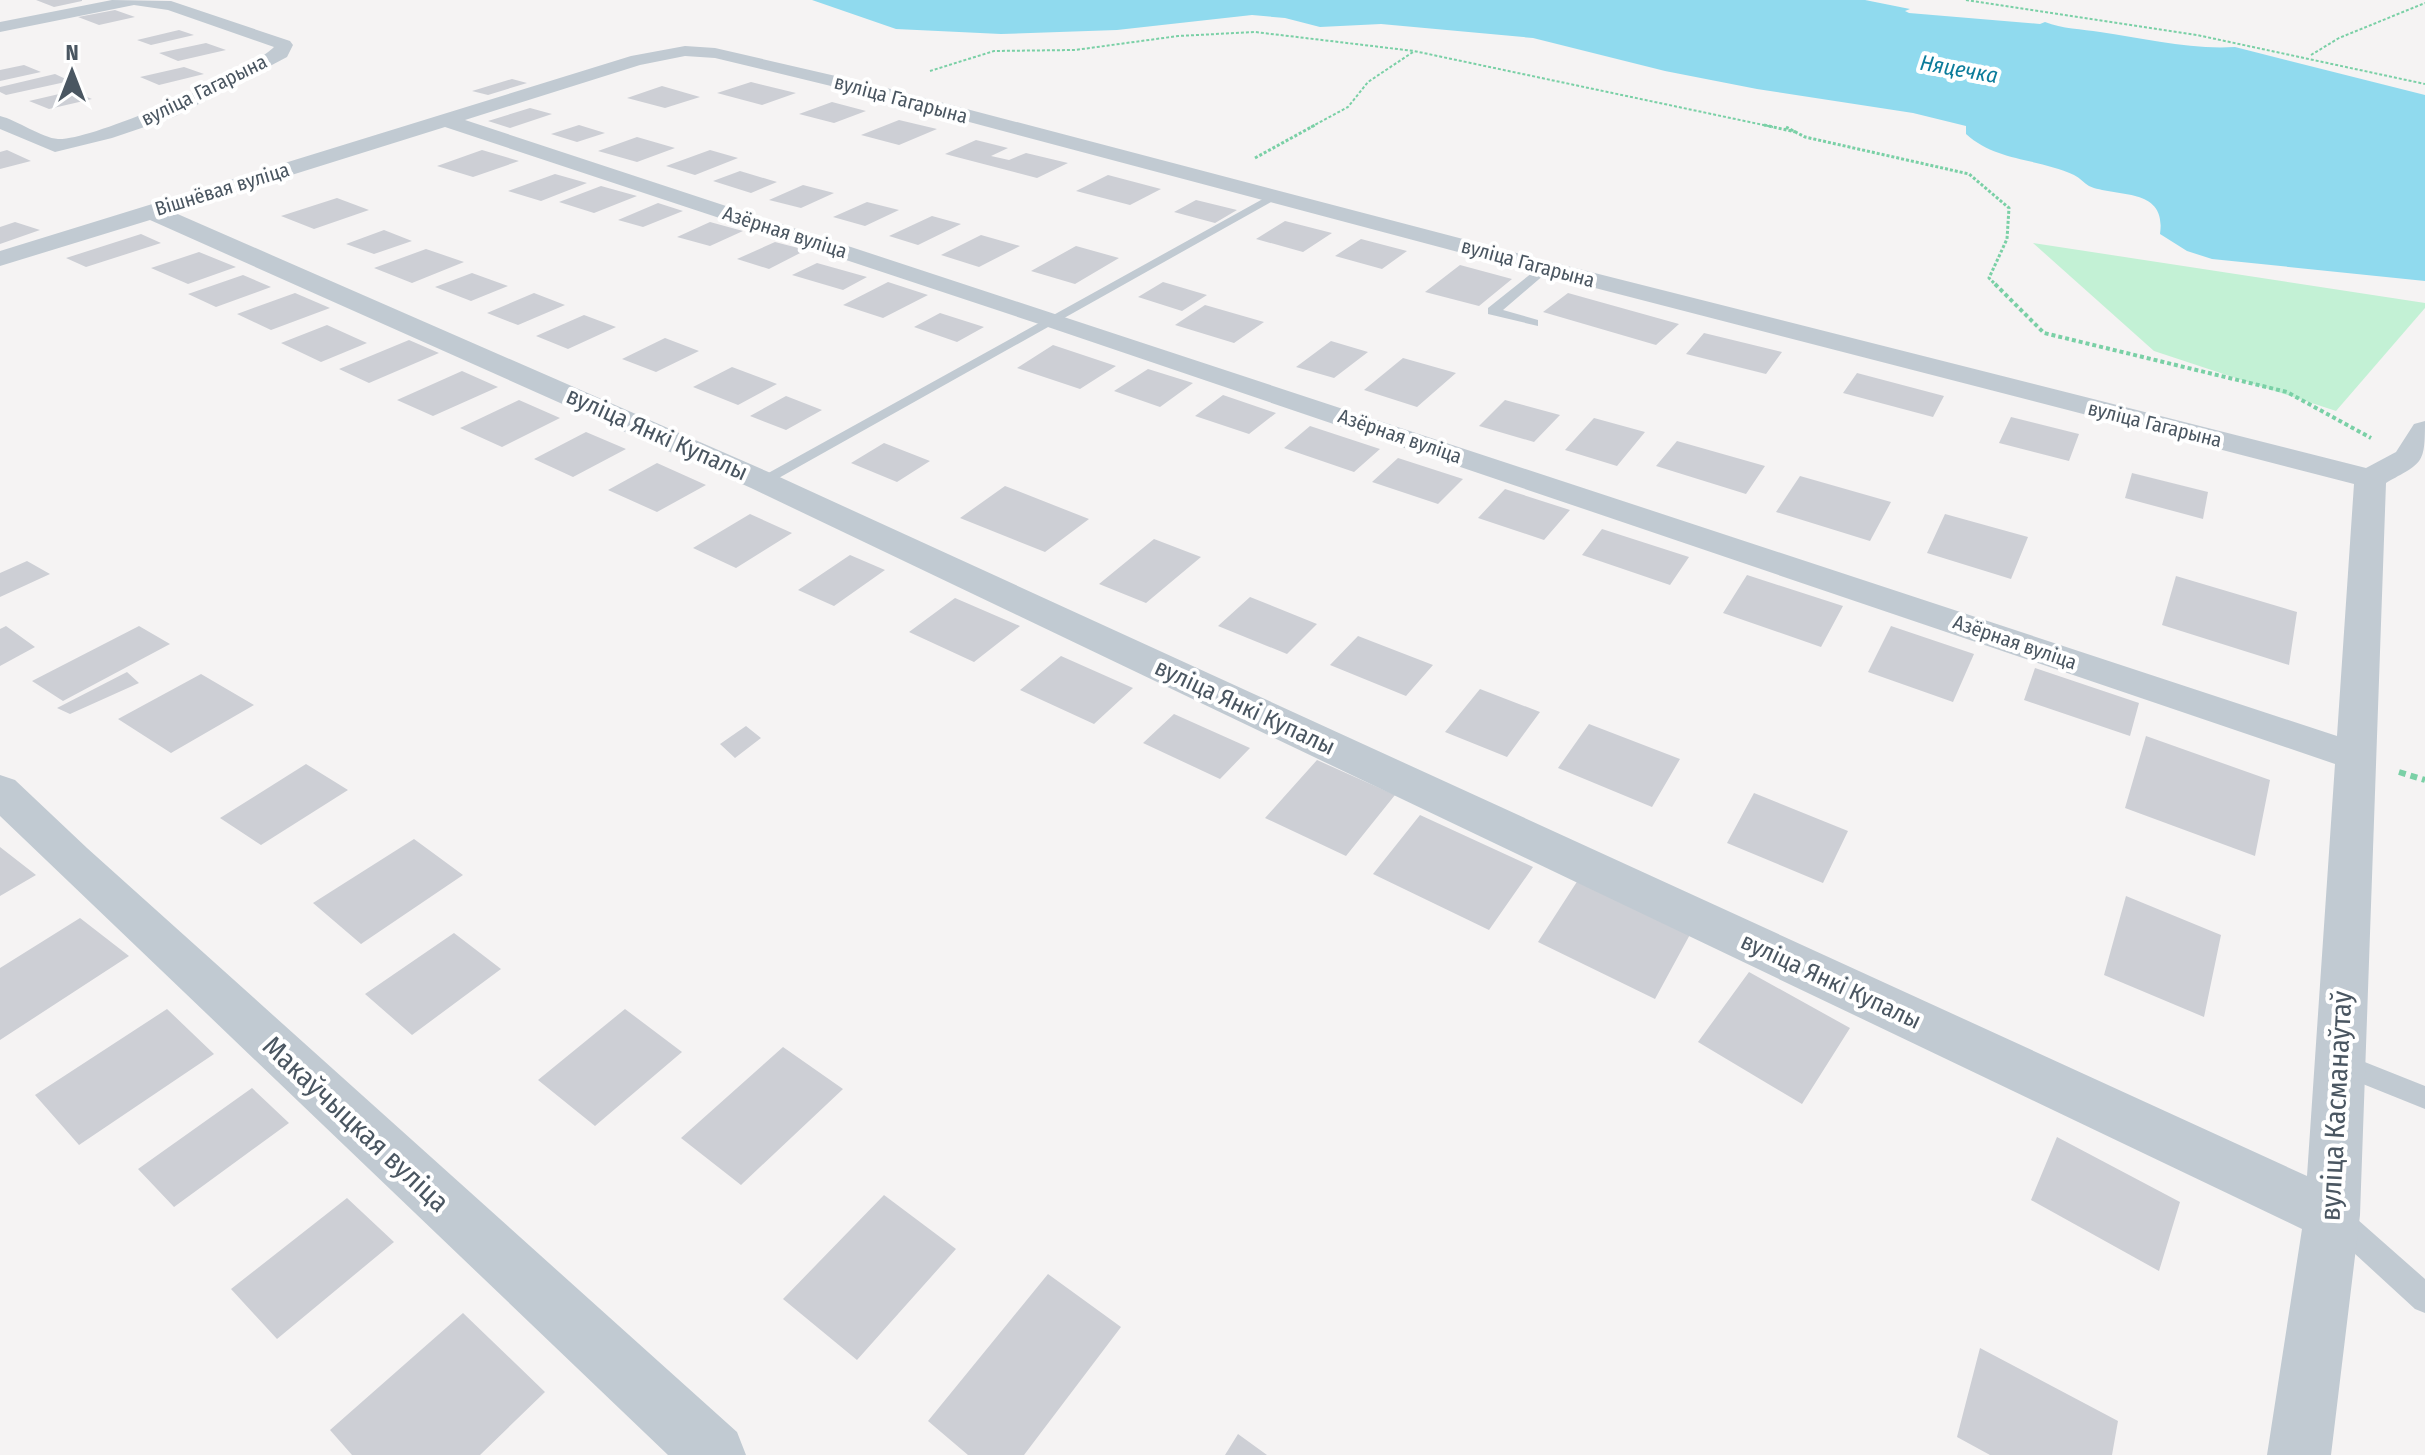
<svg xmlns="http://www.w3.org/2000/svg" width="2425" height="1455" font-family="'Fira Sans Condensed',sans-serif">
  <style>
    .green { fill: #c3f1d5 }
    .water { fill: #90daee }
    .building { fill: #cdcfd5 }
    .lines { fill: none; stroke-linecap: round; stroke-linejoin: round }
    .path-far3 { stroke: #7ad0a6; stroke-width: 2; stroke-dasharray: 3 2; stroke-linecap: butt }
    .path-far2 { stroke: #7ad0a6; stroke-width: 3; stroke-dasharray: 3 2; stroke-linecap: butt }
    .path-far1 { stroke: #7ad0a6; stroke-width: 4; stroke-dasharray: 4 3; stroke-linecap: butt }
    .path { stroke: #7ad0a6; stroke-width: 6; stroke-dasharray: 7 5; stroke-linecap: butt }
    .lane { fill: #c1cad2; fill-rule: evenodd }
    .street { fill: #c1cad2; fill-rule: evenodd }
    .labels { text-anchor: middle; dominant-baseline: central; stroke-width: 8; stroke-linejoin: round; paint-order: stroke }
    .far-street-label { font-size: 20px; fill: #4a5661; stroke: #fff }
    .far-water-label { font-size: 22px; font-style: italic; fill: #0c7c9b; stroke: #fff }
    .street-label { font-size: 24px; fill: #4a5661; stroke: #fff }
    .near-street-label { font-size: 28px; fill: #4a5661; stroke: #fff }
  </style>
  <rect width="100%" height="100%" fill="#f5f3f3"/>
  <!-- green -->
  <path class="green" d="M2033,243L2425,303V308L2336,411L2154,351Z"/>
  <!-- water -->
  <path class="water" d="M812,0H1865L1910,9L1905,11L1909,13L2040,24L2045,22C2062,29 2082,29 2100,32C2143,38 2191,50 2235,47L2425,95V281L2212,259L2187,251L2160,234C2167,186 2116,198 2089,186C2084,183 2080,178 2074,175C2038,158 1997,162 1966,134V126L1913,113L1757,89L1665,71L1533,38L1381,24L1320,27L1285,18L1252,15L1117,30L1001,34L896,29Z"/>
  <!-- building -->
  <path class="building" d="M36,0H82V1L54,7Z
    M115,10L135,17L99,25L78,17Z
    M179,30L194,35L151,45L137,40Z
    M206,43L226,50L178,61L159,53Z
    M24,65L41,72L0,81V70Z
    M184,67L204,74L159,85L140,77Z
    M55,74L70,81L6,95L0,92V87Z
    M512,79L527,83L488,95L472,91Z
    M751,82L796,93L762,105L717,93Z
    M662,86L700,97L665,108L627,98Z
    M72,91L92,99L49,109L29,101Z
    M832,102L866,111L834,123L799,114Z
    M530,108L552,114L510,128L488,121Z
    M899,120L937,129L899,145L861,135Z
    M579,125L605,133L577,142L551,134Z
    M637,137L675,148L637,162L598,151Z
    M976,140L1008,148L991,156L1009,160L1026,153L1068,163L1037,178L945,154Z
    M7,150L31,161L0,169V152Z
    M482,150L519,161L473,177L437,166Z
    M710,150L738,158L695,175L666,166Z
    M740,171L777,182L751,193L713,181Z
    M555,174L587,183L541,201L508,191Z
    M1108,175L1161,189L1130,205L1076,191Z
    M803,185L834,193L801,208L769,200Z
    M601,186L637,196L594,213L559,202Z
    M337,198L369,210L314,229L281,216Z
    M1196,200L1237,210L1215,223L1174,212Z
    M867,202L899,210L865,226L833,217Z
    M658,203L683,211L643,227L618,220Z
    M932,216L961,224L918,245L889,236Z
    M1285,221L1332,233L1303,252L1256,239Z
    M15,222L40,230L0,244V227Z
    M710,222L743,231L710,246L677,237Z
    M384,230L412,241L374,254L346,244Z
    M141,234L161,243L86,267L66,258Z
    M981,235L1020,246L979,267L941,255Z
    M1361,239L1407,251L1382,269L1335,256Z
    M775,242L806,250L769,269L737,259Z
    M1076,246L1119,258L1075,284L1031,271Z
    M426,249L464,262L412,283L374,268Z
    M199,252L236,267L188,284L151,268Z
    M817,263L867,277L843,290L792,275Z
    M1460,265L1512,279L1479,306L1425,292Z
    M472,273L508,286L471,301L435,287Z
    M243,275L271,287L216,307L188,294Z
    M888,282L928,295L883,318L843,305Z
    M1163,282L1207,295L1182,311L1138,297Z
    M295,293L330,308L271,330L237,314Z
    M534,293L565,305L518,325L487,313Z
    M1568,293L1679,324L1656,345L1543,312Z
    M1205,305L1264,322L1234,343L1175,325Z
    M940,313L984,327L957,342L914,327Z
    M584,315L616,327L568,349L536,336Z
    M327,325L367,343L321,362L281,343Z
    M1704,333L1782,352L1766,374L1686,354Z
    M665,338L699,351L656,372L622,359Z
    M409,340L439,353L369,383L339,369Z
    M1331,341L1368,352L1334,378L1296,367Z
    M1053,345L1116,366L1080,389L1017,368Z
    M1403,358L1456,373L1417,407L1364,390Z
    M732,367L777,384L738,405L693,387Z
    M1148,369L1193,383L1160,407L1114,391Z
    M462,371L498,387L433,416L397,400Z
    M1857,373L1944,396L1933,417L1843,393Z
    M1223,395L1276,413L1249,434L1195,416Z
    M786,396L822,410L786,430L750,416Z
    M519,400L560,418L502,447L460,428Z
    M1505,400L1560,415L1534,442L1479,426Z
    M2011,417L2079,434L2069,461L1999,443Z
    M1594,418L1645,432L1617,466L1565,450Z
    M1310,426L1380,449L1354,472L1284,448Z
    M586,432L626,449L573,477L534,459Z
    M1677,441L1765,466L1746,494L1656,466Z
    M884,443L930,461L897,482L851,463Z
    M1398,458L1463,479L1438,504L1372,482Z
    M657,463L706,485L657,512L608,490Z
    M2132,473L2208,492L2203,519L2125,498Z
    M1800,476L1891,502L1870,541L1776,512Z
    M1005,486L1089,519L1045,552L960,518Z
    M1505,489L1570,510L1544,540L1478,518Z
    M750,514L792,533L736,568L693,548Z
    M1945,514L2028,537L2011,579L1927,553Z
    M1602,529L1689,557L1670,585L1582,555Z
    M1154,539L1201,557L1146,603L1099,584Z
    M850,555L885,570L834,606L798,590Z
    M27,561L50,574L0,597V573Z
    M1747,575L1843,606L1821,647L1723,613Z
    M2176,576L2297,612L2289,665L2162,625Z
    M1250,597L1317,624L1287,654L1218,626Z
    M955,598L1020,626L974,662L909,632Z
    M6,626L35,647L0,666V629Z
    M139,626L170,644L63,701L32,681Z
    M1891,626L1974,654L1953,702L1868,672Z
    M1358,636L1433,665L1406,696L1330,665Z
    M1061,656L1133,688L1094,724L1020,690Z
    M2035,668L2139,703L2130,736L2024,700Z
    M127,672L139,683L70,714L57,708Z
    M201,674L254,705L171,753L118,719Z
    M1480,689L1540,712L1507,757L1445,732Z
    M1174,714L1250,748L1220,779L1143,743Z
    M1589,724L1680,759L1652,807L1558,768Z
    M746,726L761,738L735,758L720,744Z
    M2146,736L2270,780L2255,856L2125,808Z
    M1317,760L1395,795L1346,856L1265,818Z
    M306,764L348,790L261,845L220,818Z
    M1754,793L1848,831L1823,883L1727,843Z
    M1420,815L1533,867L1489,930L1373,874Z
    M414,839L463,875L361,944L313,903Z
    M0,847L36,875L0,896Z
    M1580,877L1693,929L1655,999L1538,942Z
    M2126,896L2221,935L2204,1017L2104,975Z
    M80,918L129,956L0,1040V968Z
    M454,933L501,969L412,1035L365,994Z
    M1749,972L1850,1028L1802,1104L1698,1042Z
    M167,1009L214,1054L79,1145L35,1095Z
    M625,1009L682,1052L595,1126L538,1080Z
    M783,1047L843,1089L741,1185L681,1138Z
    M252,1088L289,1123L174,1207L138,1169Z
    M2057,1137L2180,1202L2159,1271L2031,1200Z
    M884,1195L956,1249L857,1360L783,1299Z
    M347,1198L394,1242L277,1339L231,1289Z
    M1048,1274L1121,1327L1024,1455H968L928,1421Z
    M463,1313L545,1392L480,1455H352L330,1430Z
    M1980,1348L2118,1421L2112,1455H1990L1957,1437Z
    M1238,1434L1267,1455H1225Z"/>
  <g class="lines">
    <!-- path-far3 -->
    <path class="path-far3" d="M1966,0L2197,35L2425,84
      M2311,55L2339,38L2425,3
      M930,71L994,51L1075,50L1178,36L1255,32L1414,51L1773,127
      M1311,127L1348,107L1368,82L1413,52"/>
    <!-- path-far2 -->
    <path class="path-far2" d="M1764,125L1796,132
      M1786,127L1805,137L1969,174L2009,208L2007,239L1989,278L1997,286
      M1255,158L1315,125"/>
    <!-- path-far1 -->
    <path class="path-far1" d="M1995,284L2044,333L2287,392L2371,438"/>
    <!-- path -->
    <path class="path" d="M2399,772L2425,780"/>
    <!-- lane -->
    <path class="lane" d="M1270,195L1280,197L768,484H756L754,481Z
      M1542,265L1552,268L1503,310L1538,320V326L1488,314V308Z
      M2342,1053L2425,1086V1109L2333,1072L2329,1064L2333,1056Z
      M2339,1208L2349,1212L2425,1279V1313L2415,1309L2329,1230L2325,1221L2329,1212Z"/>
    <!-- street -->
    <path class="street" d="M112,0L171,1L290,41L293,45L287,57L174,117L112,138L55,152L0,129V116C17,120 42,138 58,139C92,141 250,71 274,47L168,10L134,5L0,32V22Z
      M685,46L715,48L879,86L1555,263L2366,468L2396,452L2414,424L2425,421C2425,465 2423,462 2386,483L2360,1215L2331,1455H2267L2302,1229L751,488L150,220L0,266V251L631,56ZM685,56L715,58L868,95L1537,273L2354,484L2337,736L465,120L640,65ZM445,127L1045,326L2335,764L2307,1176L773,474L173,212Z
      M0,775L15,780L87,848L737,1432L746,1455H668L0,816Z"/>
  </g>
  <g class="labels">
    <!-- far-street labels -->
    <g class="far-street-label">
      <text transform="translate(204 90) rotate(-26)">вуліца Гагарына</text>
      <text transform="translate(901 99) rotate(15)">вуліца Гагарына</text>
      <text transform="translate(222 189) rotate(-17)">Вішнёвая вуліца</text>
      <text transform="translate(785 232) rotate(18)">Азёрная вуліца</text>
      <text transform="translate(1528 263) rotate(15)">вуліца Гагарына</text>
      <text transform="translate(2155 424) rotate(14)">вуліца Гагарына</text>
      <text transform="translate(1400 436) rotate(19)">Азёрная вуліца</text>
      <text transform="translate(2015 642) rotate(19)">Азёрная вуліца</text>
    </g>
    <!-- far-water labels -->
    <g class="far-water-label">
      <text transform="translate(1959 69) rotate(10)">Няцечка</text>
    </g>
    <!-- street labels -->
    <g class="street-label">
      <text transform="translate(657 434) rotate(24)">вуліца Янкі Купалы</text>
      <text transform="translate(1245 707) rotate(25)">вуліца Янкі Купалы</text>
      <text transform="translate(1831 981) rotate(25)">вуліца Янкі Купалы</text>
    </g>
    <!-- near-street labels -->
    <g class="near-street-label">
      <text transform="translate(2336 1106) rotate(-87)">вуліца Касманаўтаў</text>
      <text transform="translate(356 1124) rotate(43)">Макаўчыцкая вуліца</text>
    </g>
  </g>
  <!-- north arrow -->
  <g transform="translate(72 72)" stroke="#ffffff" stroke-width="6" paint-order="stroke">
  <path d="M0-6L14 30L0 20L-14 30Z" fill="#4a5661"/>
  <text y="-12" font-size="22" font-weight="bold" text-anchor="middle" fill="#4a5661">N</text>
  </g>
</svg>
